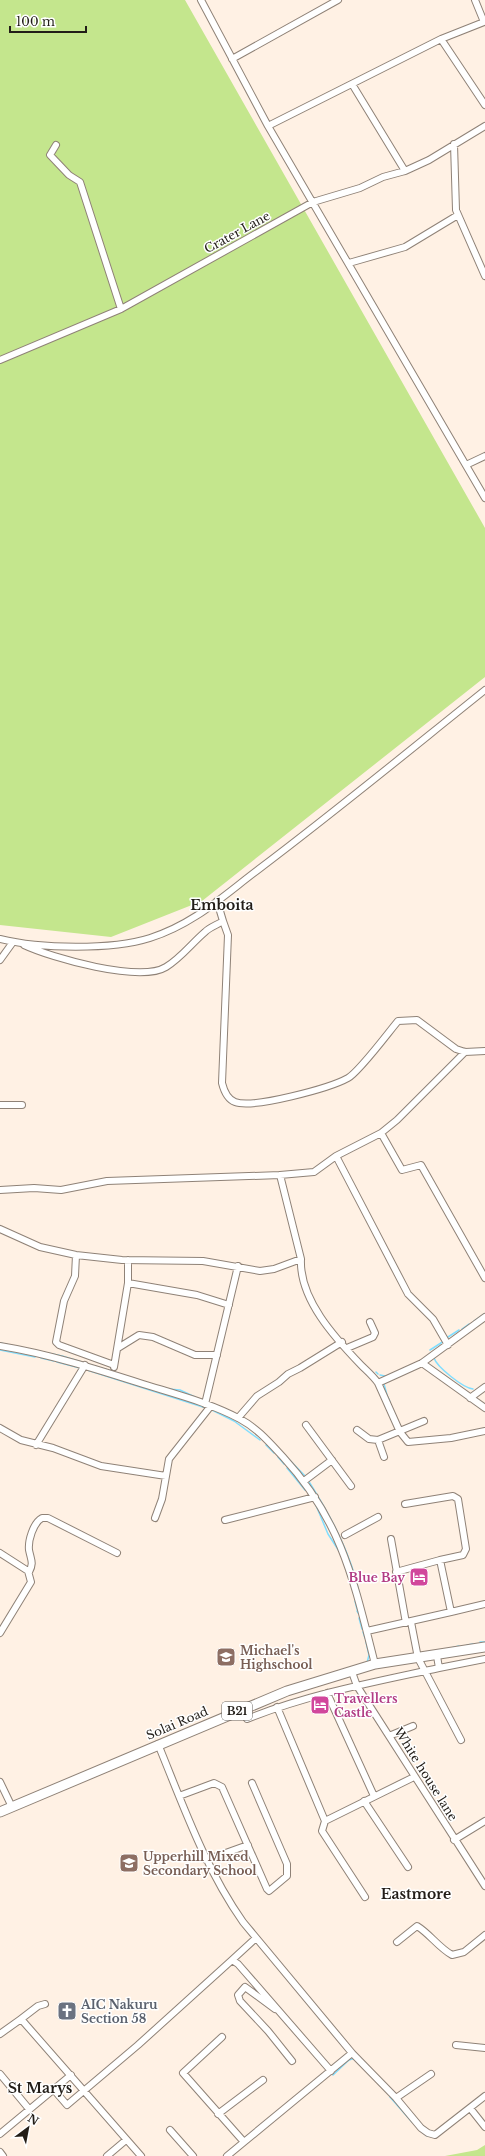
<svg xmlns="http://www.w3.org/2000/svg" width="485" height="2156" font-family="'Libre Baskerville',serif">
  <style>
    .green { fill: #c4e68d }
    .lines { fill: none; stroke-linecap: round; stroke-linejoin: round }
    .stream { stroke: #80deff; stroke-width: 1.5 }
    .minor-casing { stroke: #8f8277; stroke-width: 8 }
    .highway-casing { stroke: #8f8277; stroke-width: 11 }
    .minor { stroke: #fff; stroke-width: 6 }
    .highway { stroke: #fff; stroke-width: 9 }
    .labels { text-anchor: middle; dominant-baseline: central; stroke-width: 3; stroke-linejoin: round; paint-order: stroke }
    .shield { fill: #fff; stroke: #64615d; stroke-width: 1 }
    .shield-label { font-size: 11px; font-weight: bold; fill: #221d18 }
    .street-label { font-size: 12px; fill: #221d18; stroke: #fff }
    .hotel-label { font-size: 12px; font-weight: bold; fill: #b23c85; stroke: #fff; text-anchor: end }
    .education-label { font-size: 12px; font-weight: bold; fill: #785e54; stroke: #fff; text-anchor: start }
    .worship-label { font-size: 12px; font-weight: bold; fill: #5b616d; stroke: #fff; text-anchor: start }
    .quarter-label { font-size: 14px; font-weight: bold; fill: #221d18; stroke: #fff }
  </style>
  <rect width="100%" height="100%" fill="#fff1e4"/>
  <!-- green -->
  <path class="green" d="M0,0H185L485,528V677L202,901L111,937L0,925Z
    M485,2145V2156H445L477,2150Z"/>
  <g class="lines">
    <!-- stream -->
    <path class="stream" d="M474,1321L484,1314
      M462,1329L469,1324
      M448,1337L459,1330
      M0,1343L62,1356L111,1371
      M0,1350L35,1357
      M430,1350L444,1341
      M41,1358L54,1361
      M434,1358C437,1367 463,1388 473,1389
      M57,1362L80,1368
      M84,1369L206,1408
      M376,1372L378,1374
      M380,1375L385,1376
      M386,1382L384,1384L387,1395
      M168,1389L180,1390L195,1397
      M388,1397L390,1402
      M212,1410L234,1421L260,1440
      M266,1445L274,1453
      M279,1449L305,1476
      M278,1457L284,1464
      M287,1468L305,1490
      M308,1480C331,1517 351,1553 360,1596
      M315,1503L328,1534L339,1551
      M355,1601L357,1609
      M357,1611L358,1613
      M359,1618L362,1629
      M363,1632L365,1638
      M366,1642L369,1655L367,1663
      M480,1642H485
      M467,1645L473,1644
      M451,1648L459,1646
      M333,2075L349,2060L355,2058
      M390,2097L412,2122
      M423,2133L427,2136"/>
    <defs>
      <path id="minor" d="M201,0L268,126L485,498
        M441,39L485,105
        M232,59L338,0
        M352,84L405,171
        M268,126L441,39L484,22L475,0
        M454,144L456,210L485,276
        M56,145L50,155L69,175L80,182L121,309
        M349,263L405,247L458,215
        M0,360L121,309L313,202L360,188L383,177L405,171L429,160L485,126
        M466,465L485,456
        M223,921L228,935L222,1083C224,1091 227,1099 235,1102C253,1109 330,1088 348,1078C359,1072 388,1033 398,1021L417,1020L456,1049L465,1052L485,1051
        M0,939C40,949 112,950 150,938C194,924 223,896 259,869C336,811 410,750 485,690
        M24,945C52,958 140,983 166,967C181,958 192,943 205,932C210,927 217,925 223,921L217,901
        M0,960L13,942
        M0,1105H22
        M381,1133L402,1170L421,1165L485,1278
        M336,1156L408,1294L433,1319L448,1345
        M280,1175L301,1259
        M0,1190L34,1188L61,1190L107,1181L280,1175L314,1172L336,1156L381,1133L397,1120L465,1052
        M0,1229L40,1247L76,1255L122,1260L203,1261L260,1271L274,1269L301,1259C299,1299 335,1338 361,1365C367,1371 373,1376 378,1383L422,1363L485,1317
        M76,1255L75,1276L64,1301L56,1342L59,1345L114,1365
        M128,1283L197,1295L229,1305
        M0,1346C49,1354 96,1369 143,1384C175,1394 210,1403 240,1419C257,1428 269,1442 283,1457C342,1521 354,1582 375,1664
        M118,1348L139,1335L153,1337L195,1355H217
        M347,1348L373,1337L375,1333L370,1322
        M422,1363L485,1408
        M114,1367L128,1283V1260
        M378,1383L400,1432L408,1442L451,1438L485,1431
        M470,1398L485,1387
        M205,1404L238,1266
        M238,1418L257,1396L279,1382L288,1374L300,1368L342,1342
        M306,1425L351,1486
        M0,1428L21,1440L53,1448L101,1466L166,1476
        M357,1430L369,1439L378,1440
        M36,1445L85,1365
        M384,1457L378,1440L424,1421
        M304,1481L332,1460
        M155,1518L162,1499L169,1459L210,1407
        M225,1520L315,1497
        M345,1535L378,1517
        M391,1539L406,1623
        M0,1553L28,1571L31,1582L0,1633
        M29,1572C34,1563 31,1560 29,1550C28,1541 33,1523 42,1518H48L117,1553
        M396,1572L440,1560
        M451,1612L485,1604
        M411,1622L418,1658L461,1740
        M367,1631L451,1612L440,1560L463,1555L466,1549L458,1499L453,1496L405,1504
        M439,1668L485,1659
        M352,1672L357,1686L485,1886
        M327,1693L374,1796
        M277,1707L325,1821
        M241,1709L247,1719C309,1694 375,1682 439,1668L437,1656
        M389,1736L413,1726
        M158,1744C183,1805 205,1868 243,1922L352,2053L396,2098L421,2128L428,2133L435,2135L485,2096
        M0,1782L12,1807
        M179,1796L214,1783L222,1787L267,1889L269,1891L287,1876V1864L252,1783
        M364,1801L408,1867
        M454,1840L485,1821
        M206,1860L248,1845
        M365,1897L322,1831L325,1821L414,1777
        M397,1942L417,1926C430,1934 438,1947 452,1955L464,1952L485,1935
        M232,1960L256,1938
        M275,2009L245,1987L238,1995L240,2001L268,2031L292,2061
        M21,2019L38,2006L45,2004
        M0,2034L21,2019L141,2156
        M222,2037L183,2073L244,2142
        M456,2045L485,2048
        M0,2074L29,2109
        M54,2090L67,2105L138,2045L232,1960L238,1964L331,2071
        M396,2098L431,2074
        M470,2108L485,2127
        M218,2114L263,2080
        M170,2130L193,2156
        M0,2134L71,2075
        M0,2152L3,2156
        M107,2156L126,2140
        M227,2156L352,2053"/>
      <path id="highway" d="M0,1812L287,1691L375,1664L485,1647"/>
    </defs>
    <!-- minor casing -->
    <use href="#minor" class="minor-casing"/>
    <!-- highway casing -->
    <use href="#highway" class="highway-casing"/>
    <!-- minor -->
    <use href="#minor" class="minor"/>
    <!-- highway -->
    <use href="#highway" class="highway"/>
  </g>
  <!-- icons -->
  <defs>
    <symbol id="hotel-square" viewBox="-11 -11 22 22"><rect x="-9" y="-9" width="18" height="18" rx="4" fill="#d1479c" stroke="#fff"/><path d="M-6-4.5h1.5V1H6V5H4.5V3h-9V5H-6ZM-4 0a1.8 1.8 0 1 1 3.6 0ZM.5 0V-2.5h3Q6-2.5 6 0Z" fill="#fff"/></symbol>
    <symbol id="school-square" viewBox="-11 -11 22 22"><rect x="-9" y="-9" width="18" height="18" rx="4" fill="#8d6e63" stroke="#fff"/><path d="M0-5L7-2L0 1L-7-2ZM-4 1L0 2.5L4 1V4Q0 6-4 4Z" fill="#fff"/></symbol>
    <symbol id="church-square" viewBox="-11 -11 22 22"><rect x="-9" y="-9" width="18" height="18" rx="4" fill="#6b7280" stroke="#fff"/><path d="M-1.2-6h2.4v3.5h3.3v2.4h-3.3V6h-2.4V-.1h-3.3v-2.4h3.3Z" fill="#fff"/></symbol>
  </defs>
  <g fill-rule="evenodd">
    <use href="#hotel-square" x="408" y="1566" width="22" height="22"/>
    <use href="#school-square" x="215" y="1646" width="22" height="22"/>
    <use href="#hotel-square" x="309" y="1694" width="22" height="22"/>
    <use href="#school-square" x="118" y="1852" width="22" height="22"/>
    <use href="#church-square" x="56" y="2000" width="22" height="22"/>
  </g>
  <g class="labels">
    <!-- shield labels -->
    <rect class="shield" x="222" y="1702" width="30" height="18" rx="3"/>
    <g class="shield-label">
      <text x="237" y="1711">B21</text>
    </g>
    <!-- street labels -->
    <g class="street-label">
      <text transform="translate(237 232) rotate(-29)">Crater Lane</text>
      <text transform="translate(177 1723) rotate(-23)">Solai Road</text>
      <text transform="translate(426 1774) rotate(58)">White house lane</text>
    </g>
    <!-- hotel labels -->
    <g class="hotel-label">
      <text x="405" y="1577">Blue Bay</text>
      <text x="334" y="1698" text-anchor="start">Travellers<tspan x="334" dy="14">Castle</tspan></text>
    </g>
    <!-- education labels -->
    <g class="education-label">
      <text x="240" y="1650">Michael's<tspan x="240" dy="14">Highschool</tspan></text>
      <text x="143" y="1856">Upperhill Mixed<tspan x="143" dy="14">Secondary School</tspan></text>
    </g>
    <!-- worship labels -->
    <g class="worship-label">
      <text x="81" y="2004">AIC Nakuru<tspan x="81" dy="14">Section 58</tspan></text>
    </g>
    <!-- quarter labels -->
    <g class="quarter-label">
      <text x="222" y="905">Emboita</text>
      <text x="416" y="1894">Eastmore</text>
      <text x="40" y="2088">St Marys</text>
    </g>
  </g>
  <!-- north arrow -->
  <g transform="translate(28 2128) rotate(32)" stroke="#ffffff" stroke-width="3" paint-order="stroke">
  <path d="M0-3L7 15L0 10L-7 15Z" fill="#221d18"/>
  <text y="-6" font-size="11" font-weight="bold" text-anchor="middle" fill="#221d18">N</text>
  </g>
  <!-- scale -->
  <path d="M10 26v6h76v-6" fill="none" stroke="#221d18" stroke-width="2"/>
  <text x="16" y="26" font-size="12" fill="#221d18" stroke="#ffffff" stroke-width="3" paint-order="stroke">100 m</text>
</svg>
